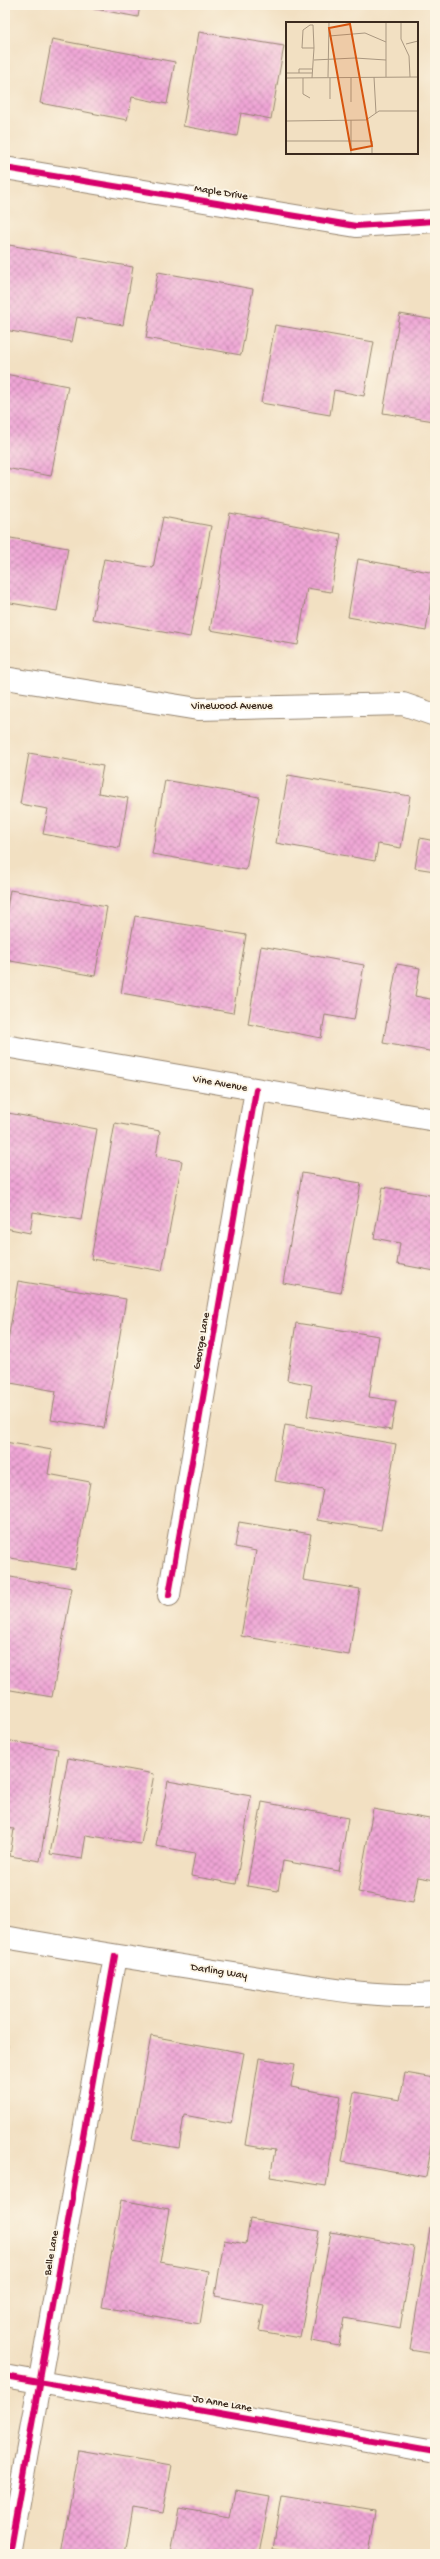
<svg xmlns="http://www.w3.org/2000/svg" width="440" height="2559" font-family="'Gochi Hand',sans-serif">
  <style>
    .building { fill: url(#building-cross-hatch) }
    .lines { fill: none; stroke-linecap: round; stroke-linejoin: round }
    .minor-casing { stroke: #968570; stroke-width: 24 }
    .minor { stroke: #fff; stroke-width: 22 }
    .cycleway-casing { stroke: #fcf5e5; stroke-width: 8 }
    .cycleway { stroke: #d6006c; stroke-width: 6 }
    .labels { text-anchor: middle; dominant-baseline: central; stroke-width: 3.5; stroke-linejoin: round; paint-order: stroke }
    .street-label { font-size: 11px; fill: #3b2a1e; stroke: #fcf5e5 }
    .inset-road { fill: none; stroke: #a99780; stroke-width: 1 }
    .view { fill: #d7540e; fill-opacity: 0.15; stroke: #d7540e; stroke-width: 2 }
    .inset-edge { fill: none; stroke: #3b2a1e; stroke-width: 2 }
  </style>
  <defs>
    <pattern id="building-cross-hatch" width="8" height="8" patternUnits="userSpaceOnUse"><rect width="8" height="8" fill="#efa5d6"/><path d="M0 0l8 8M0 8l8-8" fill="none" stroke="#c387ad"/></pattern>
  </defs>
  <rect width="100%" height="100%" fill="#fcf5e5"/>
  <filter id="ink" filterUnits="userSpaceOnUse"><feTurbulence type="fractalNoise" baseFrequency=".025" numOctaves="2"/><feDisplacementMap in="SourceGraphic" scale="8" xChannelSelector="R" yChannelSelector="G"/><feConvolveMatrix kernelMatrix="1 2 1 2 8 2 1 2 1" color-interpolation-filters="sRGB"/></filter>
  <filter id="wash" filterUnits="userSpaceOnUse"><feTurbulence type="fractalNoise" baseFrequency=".012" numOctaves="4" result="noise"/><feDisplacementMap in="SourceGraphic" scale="16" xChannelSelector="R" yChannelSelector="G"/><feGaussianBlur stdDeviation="0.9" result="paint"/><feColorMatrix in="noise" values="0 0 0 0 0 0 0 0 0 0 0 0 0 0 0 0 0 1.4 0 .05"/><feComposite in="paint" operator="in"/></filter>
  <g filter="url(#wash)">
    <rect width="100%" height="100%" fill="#f2e0c2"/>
    <g id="blocks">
      <!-- building -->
      <path class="building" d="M74,5H140L138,17Z
        M199,32L284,46L271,119L241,113L237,136L183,126Z
        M52,39L175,62L167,104L132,97L127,120L40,103Z
        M9,245L133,267L123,325L77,317L72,342L5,330V269Z
        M158,272L253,289L241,355L146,338Z
        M400,314L435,320L434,421L383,413Z
        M275,325L374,342L364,396L334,390L330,415L261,403Z
        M5,374L68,386L51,476L5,468Z
        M230,513L341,534L331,592L307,588L298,645L210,630Z
        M163,517L211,526L190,637L92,619L104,559L153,568Z
        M5,537L68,548L57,611L5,602Z
        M358,559L435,573L426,631L348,617Z
        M29,753L103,766L98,793L128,798L119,848L43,834L48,809L20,804Z
        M288,775L410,796L401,848L378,844L375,861L276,843Z
        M165,780L259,797L246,870L152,854Z
        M420,838L435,841V871L415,868Z
        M10,890L107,907L95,976L5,960V920Z
        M135,916L246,935L233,1013L121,993Z
        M261,946L364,965L354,1020L325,1015L321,1038L248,1024Z
        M397,964L420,968L415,996L435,1000V1052L383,1043Z
        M8,1113L97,1129L81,1220L33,1212L30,1233L5,1228V1133Z
        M115,1123L160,1131L156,1156L182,1161L162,1271L91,1259Z
        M302,1173L361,1183L341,1293L283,1283Z
        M383,1187L435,1196V1271L397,1264L400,1243L374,1238Z
        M18,1281L126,1299L104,1428L51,1420L56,1391L5,1382V1358Z
        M296,1323L379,1336L369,1397L396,1401L391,1430L307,1416L312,1385L287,1380Z
        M285,1425L396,1444L381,1530L317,1520L323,1489L275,1481Z
        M5,1442L52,1450L48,1474L90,1482L75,1569L5,1557Z
        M239,1522L311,1534L303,1580L360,1589L349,1655L241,1636L256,1551L235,1547Z
        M5,1576L72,1588L52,1697L5,1689Z
        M5,1740L58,1749L40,1861L10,1856L14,1829L5,1828Z
        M68,1758L154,1774L141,1844L86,1835L82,1859L50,1854Z
        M168,1781L251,1796L236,1884L191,1876L195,1853L156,1846Z
        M262,1802L348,1818L339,1871L283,1861L278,1891L247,1886Z
        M373,1809L435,1820V1880L418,1877L413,1902L358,1892Z
        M151,2036L244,2053L231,2124L184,2115L179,2148L132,2140Z
        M5,2044L8,2045L6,2057H5Z
        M259,2058L295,2064L291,2087L341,2096L326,2186L270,2177L275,2150L245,2145Z
        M405,2073L435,2078V2128L426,2177L342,2162L354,2092L400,2100Z
        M121,2200L169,2209L160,2262L209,2271L200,2324L102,2307Z
        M250,2219L319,2231L300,2338L259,2331L264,2305L215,2296L224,2240L246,2244Z
        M430,2228L435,2229V2354L410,2350Z
        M331,2232L414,2247L400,2328L344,2318L339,2346L311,2341Z
        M79,2450L171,2466L162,2513L133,2508L125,2554H61Z
        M235,2490L270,2496L259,2554H171L179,2508L230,2517Z
        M282,2496L375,2511L368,2554H300L273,2549Z"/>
    </g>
  </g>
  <g filter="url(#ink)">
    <use href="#blocks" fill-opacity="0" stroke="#968570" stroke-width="1"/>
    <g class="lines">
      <defs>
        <path id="minor" d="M5,168L356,226L435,221
          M5,678L198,709L403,704L435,715
          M5,1046L435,1120
          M169,1595L256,1090
          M5,1937C90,1952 175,1965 260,1978C318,1987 377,1999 435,1994
          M5,2376L435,2452
          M9,2554L115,1956"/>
      </defs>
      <!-- minor casing -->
      <use href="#minor" class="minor-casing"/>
      <!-- minor -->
      <use href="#minor" class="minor"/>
      <defs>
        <path id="cycleway" d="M5,168L356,226L435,221
          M169,1595L256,1090
          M5,2376L435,2452
          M9,2554L115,1956"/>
      </defs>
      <!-- cycleway casing -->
      <use href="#cycleway" class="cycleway-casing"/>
      <!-- cycleway -->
      <use href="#cycleway" class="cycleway"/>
    </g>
  </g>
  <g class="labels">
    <!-- street labels -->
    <g class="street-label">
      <text transform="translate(221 193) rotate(9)">Maple Drive</text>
      <text x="232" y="707">Vinewood Avenue</text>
      <text transform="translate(220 1084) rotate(10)">Vine Avenue</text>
      <text transform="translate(202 1341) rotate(-80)">George Lane</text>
      <text transform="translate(219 1972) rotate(9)">Darling Way</text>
      <text transform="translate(52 2253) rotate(-80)">Belle Lane</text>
      <text transform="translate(222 2404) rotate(10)">Jo Anne Lane</text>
    </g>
  </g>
  <!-- overview -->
  <g transform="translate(286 22)">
    <rect width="132" height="132" fill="#f2e0c2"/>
    <path class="inset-road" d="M115,0V17L123,34L124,55M43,14L79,11L100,20M120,22L132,19M28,38L69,36L100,38M0,51H26M13,51V47H26M42,55L43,0M88,55L90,91M100,55V0M0,56L132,55M17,56V72L24,76M26,56L28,26H16L17,8L24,3H27L28,26M65,56V80M44,77V56M0,99L80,98L93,89H132M0,119H86V132M65,132V98"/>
    <path class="view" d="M64,2L86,124L65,128L43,6Z"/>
    <rect width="132" height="132" class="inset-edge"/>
  </g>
  <!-- margin -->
  <rect width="440" height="2559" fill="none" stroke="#fcf5e5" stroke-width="20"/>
</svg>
